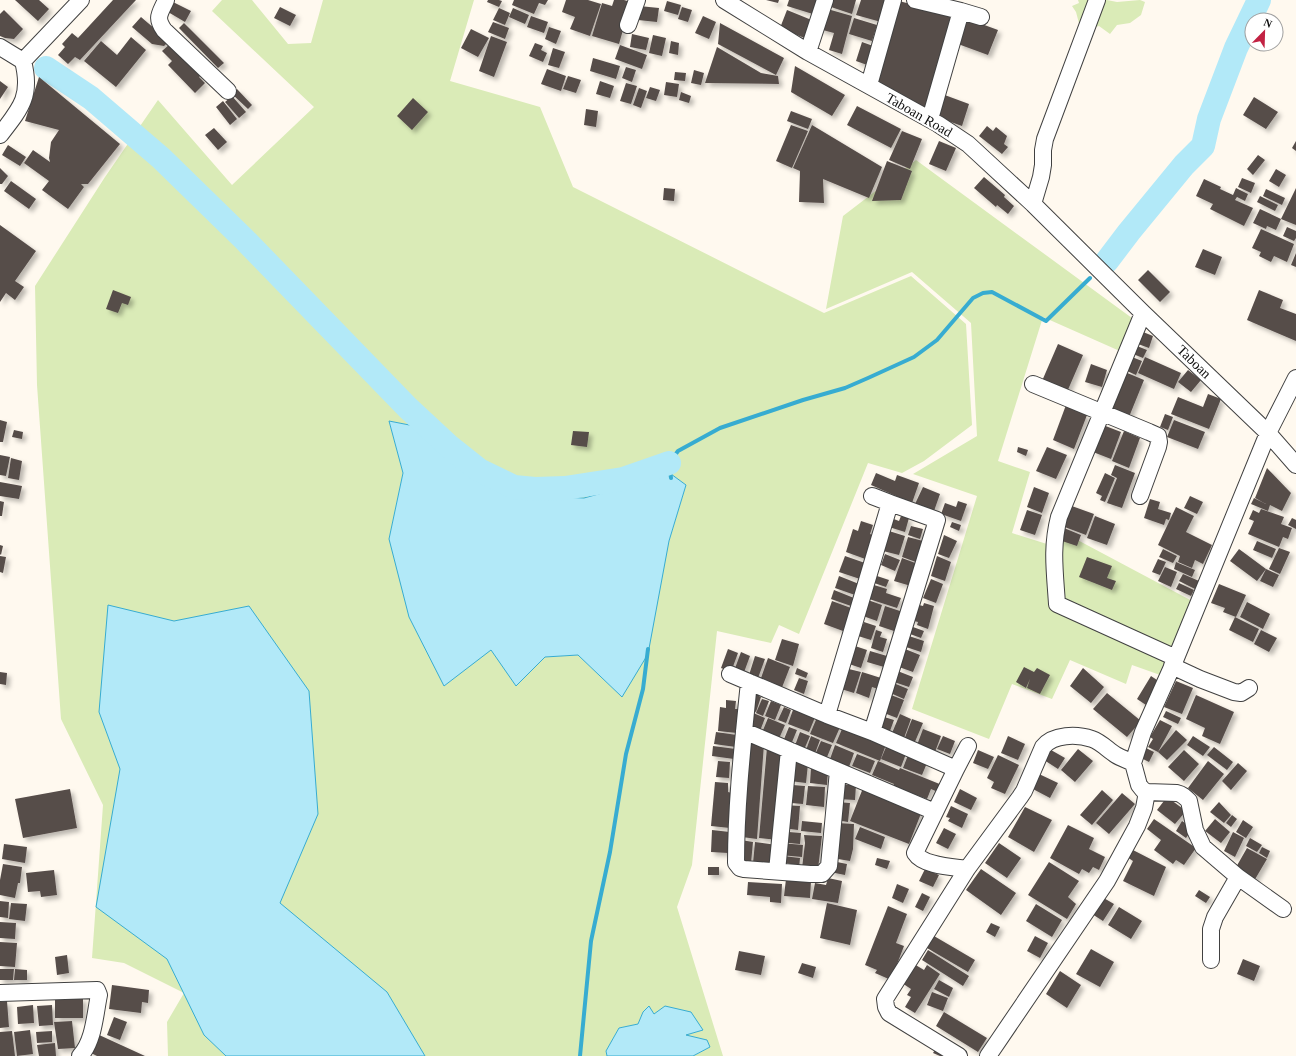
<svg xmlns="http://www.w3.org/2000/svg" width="1296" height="1056" font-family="Georgia,serif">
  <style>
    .green { fill: #daebb7; fill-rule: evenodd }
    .water { fill: #b2e9f8; stroke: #37acd1 }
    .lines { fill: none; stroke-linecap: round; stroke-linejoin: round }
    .stream { stroke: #37acd1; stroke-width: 4 }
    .river { stroke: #b2e9f8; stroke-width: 24 }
    .building { fill: #574d4a; filter: url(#shadow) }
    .minor-casing { stroke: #414141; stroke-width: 18 }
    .minor { stroke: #fff; stroke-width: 16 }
    .labels { text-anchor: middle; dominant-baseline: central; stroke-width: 4; stroke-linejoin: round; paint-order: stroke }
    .street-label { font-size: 14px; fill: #0e0e0e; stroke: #fff }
  </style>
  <defs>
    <filter id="shadow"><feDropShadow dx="3.5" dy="3.5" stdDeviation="2" flood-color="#0004"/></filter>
  </defs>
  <rect width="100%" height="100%" fill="#fff9ef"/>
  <!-- green -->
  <path class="green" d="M222,0H252L288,44L311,43L323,0H474L450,81L540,107L573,187L824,313L911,276L966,324L972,425L924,461L902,473L868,463L799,634L779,625L771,643L717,631L692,865L677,907L723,1056H693L710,1047L685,1035L703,1030L654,1014L648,1007L643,1012L638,1024L619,1028L606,1051L607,1056H168L167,1022L184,993L124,963L92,958L103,805L61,719L37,385L35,286L105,177L158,100L232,185L314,107L212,11ZM389,421L435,430L513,495L584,498L671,474L686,485L622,697L578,655L545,657L491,649L444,686L389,539L403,473Z
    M1078,0H1107L1117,2L1140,0L1145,2L1141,15L1130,23L1117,25L1110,34L1099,26L1089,29L1080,27L1076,12L1072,6L1079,3Z
    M916,160L1136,321L1122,352L1043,317L998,461L1030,472L1012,533L1050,545L1055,528L1194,602L1163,676L1132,665L1126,684L1070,660L1052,699L1012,684L989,739L912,709L977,496L913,474L977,436L971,323L912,272L826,309L843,216Z"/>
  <!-- water -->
  <path class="water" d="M389,421L435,430L513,495L584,498L671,474L686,485L669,541L648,654L622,697L578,655L545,657L516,686L491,650L444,686L409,617L389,539L403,473Z
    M108,605L174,621L249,606L309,691L318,814L280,903L387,992L425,1056H226L204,1035L167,959L96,907L120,769L99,712Z
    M649,1006L654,1014L665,1006L691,1012L703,1030L686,1035L707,1040L710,1047L693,1056H607L606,1051L619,1028L638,1024L643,1012Z"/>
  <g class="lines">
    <!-- stream -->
    <path class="stream" d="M671,478L669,463L678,451L720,428L803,400L845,388L868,378L914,357L937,340L973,298L983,293L992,292L1046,321L1090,278
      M580,1056L591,941L610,852L626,754L643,689L648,649"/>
    <!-- river -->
    <path class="river" d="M46,68L91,98L161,158L244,239L408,408L450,447L479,470L514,487L535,489L565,488L623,479L669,463
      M1107,261L1129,232L1184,165L1203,146L1209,119L1236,48L1259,0"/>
  </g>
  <!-- building -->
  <path class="building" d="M15,0H39L49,9L38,21Z
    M113,0H136L80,60L75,57L68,64L58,55L65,47L62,44L72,33L78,38Z
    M488,0H499L502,1L499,7L487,2Z
    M514,0H548L545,5L539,3L534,14L512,5Z
    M566,0H588L601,4L590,36L570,29L575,17L562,12Z
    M614,0H624L631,2L619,44L592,36L602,3L612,6Z
    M766,0H779L778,3Z
    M789,0H821L816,15L787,6Z
    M830,0H856L852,14L828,6Z
    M861,0H889L881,22L856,15Z
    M895,0L957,16L930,110L872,80Z
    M667,1L681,5L678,15L664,11Z
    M173,2L191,11L185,22L168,12Z
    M639,6L659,8L657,22L638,20Z
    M280,7L296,15L290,26L274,18Z
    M682,7L692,10L688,22L678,19Z
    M499,8L510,13L505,25L493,20Z
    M513,8L529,15L525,24L509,17Z
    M824,8L852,16L842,54L829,50L834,33L819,29Z
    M4,10L23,29L14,39L5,38L0,36V14Z
    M787,10L814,21L807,39L780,28Z
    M531,16L548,22L544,33L527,27Z
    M703,16L716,22L709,39L695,33Z
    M141,17L169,41L164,46L152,44L132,27Z
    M854,18L877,25L872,41L849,34Z
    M968,19L998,30L988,55L958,44Z
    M493,22L509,28L505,39L488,32Z
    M184,23L224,63L218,68L179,28Z
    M720,23L784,58L776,75L718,44Z
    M549,27L561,31L556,44L545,39Z
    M471,29L489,38L478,57L461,48Z
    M632,34L649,38L646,50L630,47Z
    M653,35L666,38L662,56L649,53Z
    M491,36L507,42L494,77L479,71Z
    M131,37L146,50L116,87L84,61L101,41L117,55Z
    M671,41L679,43L678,55L669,53Z
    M862,42L876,47L870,66L856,61Z
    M171,43L202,74L199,77L205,83L195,93L168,65L172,61L162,51Z
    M535,43L543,46L541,50L547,53L543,62L529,56Z
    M620,45L647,55L642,69L615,59Z
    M717,47L761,73L778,76L779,84L705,83Z
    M553,48L565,52L559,68L548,65Z
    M593,58L620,66L616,79L590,71Z
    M795,66L845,95L832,116L791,92Z
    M626,67L636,70L632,82L622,78Z
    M547,69L566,76L561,91L541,84Z
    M694,70L704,73L701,85L691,83Z
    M675,72L686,73L685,81L674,80Z
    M568,76L581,80L576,93L563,89Z
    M39,77L120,144L88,184H81L84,187L68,209L42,190L49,181L24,163L33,150L50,162L49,158L51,142L59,130L25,121Z
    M0,81L8,87L0,99Z
    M600,81L614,86L610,98L596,94Z
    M666,82L679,84L677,97L664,95Z
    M626,83L637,86L631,104L620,101Z
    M650,87L660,90L656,101L646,98Z
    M639,88L647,91L641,108L633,105Z
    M237,89L252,105L248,109L232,94Z
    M681,92L691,96L689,103L679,100Z
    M942,94L969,104L962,126L934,116Z
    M232,96L246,112L239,118L225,102Z
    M1254,97L1278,112L1266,129L1243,115Z
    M413,98L428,112L412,130L397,116Z
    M223,101L237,119L230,125L216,107Z
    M857,106L901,129L891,148L847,125Z
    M586,109L598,111L596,127L584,125Z
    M791,111L812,119L808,129L787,121Z
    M791,125L808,131L792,168L776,161Z
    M812,125L882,167L869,198L823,179L824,203L799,202L800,171L793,168Z
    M987,126L993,131L996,127L1007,136L1004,144L1008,147L1002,154L979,136Z
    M214,128L227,142L218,150L205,135Z
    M902,131L922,139L910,169L889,160Z
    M939,141L956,148L946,171L929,164Z
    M1296,141V151L1292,148Z
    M8,145L26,157L20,166L2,155Z
    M1258,155L1265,160L1253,175L1247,169Z
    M887,161L912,171L901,200L872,201Z
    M0,168L8,176L2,184H0Z
    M1276,169L1286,175L1279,187L1269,181Z
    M984,177L1005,195L1004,197L1014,206L1008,214L997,205L996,207L974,188Z
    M1242,178L1255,183L1251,193L1238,187Z
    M1204,179L1221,187L1220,189L1233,195L1236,188L1248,194L1245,201L1237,197L1235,200L1253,208L1244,226L1210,209L1213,204L1196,196Z
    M11,181L36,199L29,209L4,191Z
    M664,188L675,189L674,201L663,200Z
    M1296,188V225L1281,219Z
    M1266,189L1285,198L1282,205L1263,196Z
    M1260,196L1278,205L1275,211L1257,202Z
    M1260,209L1281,219L1276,230L1267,226L1266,229L1253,223Z
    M0,225L36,251L15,281L24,287L15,300L6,293L0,302Z
    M1287,227L1296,231V238L1294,241L1283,236Z
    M1261,229L1294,244L1287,262L1274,256L1271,262L1259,256L1261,252L1252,248Z
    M1203,249L1222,257L1215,275L1195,267Z
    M1296,253V267L1291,265Z
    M1148,270L1170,292L1160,302L1138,280Z
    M113,290L131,297L128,305L122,303L118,313L106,309Z
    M1259,290L1283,300L1280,308L1296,314V341L1247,320Z
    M1143,332L1153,336L1149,348L1138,344Z
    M1058,344L1083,355L1067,392L1042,381Z
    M1137,346L1147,350L1143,358L1133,354Z
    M1132,357L1142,361L1136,375L1127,371Z
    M1145,357L1181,373L1174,389L1138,373Z
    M1091,364L1107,370L1102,387L1085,382Z
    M1188,370L1201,380L1191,392L1178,382Z
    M1125,372L1144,380L1129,417L1110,409Z
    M1208,394L1221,399L1209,429L1171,414L1178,397L1203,407Z
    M1066,405L1087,415L1074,449L1053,440Z
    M1165,414L1173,417L1168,430L1160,427Z
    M0,420L7,422L3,442H0Z
    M1174,420L1205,432L1198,449L1167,437Z
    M1103,425L1121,432L1111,459L1093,452Z
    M14,430L23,432L22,439L12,437Z
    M573,431L589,432L587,447L571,445Z
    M1124,431L1140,438L1129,468L1112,461Z
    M1018,447L1028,450L1026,456L1017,452Z
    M1047,447L1067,455L1056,479L1036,471Z
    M0,455L10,457L6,476L0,475Z
    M11,458L22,461L19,480L8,478Z
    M1115,465L1135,473L1122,508L1107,503L1117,478L1111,475Z
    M1267,468L1291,493L1282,511L1270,505L1268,511L1251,504L1254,498L1266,504L1255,498Z
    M876,473L895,481L897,475L919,483L912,503L871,485Z
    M1105,473L1115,478L1105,502L1100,500L1102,496L1096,493Z
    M0,482L22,486L19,499L0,496Z
    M923,487L940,494L934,511L915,504Z
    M1034,487L1049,493L1042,513L1027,507Z
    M1190,496L1203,502L1197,514L1184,508Z
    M1150,499L1160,502L1158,509L1171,513L1169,520L1166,519L1164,525L1144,518Z
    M0,501L4,502L2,516H0Z
    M958,501L967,504L961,521L941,514L945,503L956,507Z
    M1069,505L1094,514L1086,535L1062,526Z
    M1176,507L1194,516L1186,532L1212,545L1203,564L1195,560L1192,568L1178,562L1180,556L1158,545Z
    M1261,509L1284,517L1281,524L1292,528L1288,539L1283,537L1279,547L1248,534L1254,521L1249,519L1253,510L1259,513Z
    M1027,510L1042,515L1035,535L1020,530Z
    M901,516L909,518L905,532L889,527L891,518L899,521Z
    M1095,516L1115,524L1107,545L1087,538Z
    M1292,518L1296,520V529L1288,525Z
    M861,521L873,525L870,534L875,536L868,560L846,552L853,529L858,531Z
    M952,522L961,525L959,531L950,527Z
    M911,526L923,529L920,539L908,535Z
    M1064,528L1081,535L1077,546L1059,540Z
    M889,531L905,536L899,555L883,551Z
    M944,535L957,541L949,558L938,554Z
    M908,537L923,541L916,562L902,557Z
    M1257,541L1276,549L1272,558L1253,550Z
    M0,545L3,546L1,555L0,554Z
    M1279,548L1290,552L1280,574L1269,569Z
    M1163,549L1177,556L1173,563L1159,557Z
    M1239,549L1266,569L1257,581L1230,561Z
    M885,554L900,560L895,571L881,565Z
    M0,556L6,557L3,573L0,572Z
    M845,556L865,563L860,579L839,572Z
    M937,556L951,562L945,581L931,576Z
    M1087,557L1112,566L1107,578L1116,581L1112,590L1079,577Z
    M902,558L918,564L911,586L894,581Z
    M1158,559L1166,562L1160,575L1152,572Z
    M1176,562L1195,570L1192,577L1174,569Z
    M1165,567L1177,572L1171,587L1158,581Z
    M1266,569L1279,575L1273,587L1260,581Z
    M1183,574L1199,581L1195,589L1179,581Z
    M839,576L859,584L855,595L835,588Z
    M877,576L889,580L886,587L874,583Z
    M931,579L943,584L936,603L923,598Z
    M1179,583L1194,590L1191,596L1176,589Z
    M1219,584L1246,595L1236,617L1223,612L1225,608L1211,603Z
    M874,585L887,589L886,593L901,598L897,608L869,599Z
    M834,590L854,598L851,606L831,599Z
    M868,600L882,605L877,621L863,616Z
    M832,601L851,608L843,631L824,624Z
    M1247,602L1270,614L1263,629L1240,617Z
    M924,603L934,606L928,629L917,625L918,622L910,620L915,604L923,606Z
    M885,606L903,612L897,632L879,626Z
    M1235,617L1259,629L1253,642L1229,630Z
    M864,622L876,626L871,640L858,636Z
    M913,627L924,631L921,638L910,634Z
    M876,630L882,632L880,637L887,639L883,652L871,648Z
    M1261,630L1277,638L1269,652L1254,644Z
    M909,636L924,641L921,652L906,647Z
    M782,639L799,644L793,666L775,660Z
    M855,646L867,650L861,668L849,664Z
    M728,649L738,653L731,672L721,668Z
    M905,649L920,655L913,672L899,667Z
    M870,651L887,656L884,667L867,662Z
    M741,652L750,656L743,675L734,671Z
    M755,656L765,659L758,678L749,675Z
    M768,658L790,667L781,690L771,687L773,683L761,678Z
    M1024,667L1034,672L1037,668L1050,675L1040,694L1027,688L1030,679L1026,688L1016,682Z
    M797,668L808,673L806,678L795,674Z
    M1083,668L1104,687L1091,703L1070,686Z
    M849,669L861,672L854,693L838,688L841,678L846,680Z
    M895,670L913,677L909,687L891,681Z
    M0,672L7,673L6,685L0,684Z
    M862,672L881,678L878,689L872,687L869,698L856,693Z
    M1151,676L1160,682L1146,705L1137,699Z
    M799,678L808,681L804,694L794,690Z
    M1176,681L1193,688L1182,714L1164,707Z
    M891,682L908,689L904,699L888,692Z
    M1107,693L1141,721L1127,737L1093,709Z
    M755,694L761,697L756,712L749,709Z
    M891,695L904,700L897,718L884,713Z
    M1196,695L1234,712L1220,744L1202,736L1205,728L1186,719Z
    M762,699L769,701L763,716L756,713Z
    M726,700L736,701L735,709H739L737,733L718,731L720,707L726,708Z
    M771,701L781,705L775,720L765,716Z
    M784,707L791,710L786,723L778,720Z
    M794,707L816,715L809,732L788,724Z
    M1166,711L1181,718L1178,724L1163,717Z
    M751,712L765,718L760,731L745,725Z
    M900,714L911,719L904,738L892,733Z
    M818,715L841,725L833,743L810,734Z
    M881,716L894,720L890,731L877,727Z
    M768,718L785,725L778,741L761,735Z
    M912,719L923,723L914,744L904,740Z
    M1160,720L1172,726L1158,752L1148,747L1153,739L1150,737Z
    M789,727L797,730L790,747L782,744Z
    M851,727L887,742L880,761L836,743L842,729L849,732Z
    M923,729L941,736L935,752L917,745Z
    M1176,730L1187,740L1167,760L1158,752Z
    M716,732L737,735L736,747L714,744Z
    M800,732L810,736L803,752L794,748Z
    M811,736L820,740L814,756L805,753Z
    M943,736L955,741L950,754L937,749Z
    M1008,736L1025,744L1018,760L1001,753Z
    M1193,736L1210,747L1203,756L1187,745Z
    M821,741L832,745L825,762L814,757Z
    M749,742L764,744L757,839L742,837Z
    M835,745L854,753L849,767L830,759Z
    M713,746L736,749L734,759L712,756Z
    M767,747L784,755L778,840L759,838Z
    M886,747L906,754L901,767L881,759Z
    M1214,747L1233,762L1227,770L1207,755Z
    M1146,748L1154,752L1149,762L1141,758Z
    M1078,749L1093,761L1075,782L1061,770Z
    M978,750L994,757L988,769L973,763Z
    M1051,750L1065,758L1058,769L1044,760Z
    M1184,750L1199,764L1184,781L1168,767Z
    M857,754L875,761L870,773L852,766Z
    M908,755L927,763L922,775L903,768Z
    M998,755L1019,765L1005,794L991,788L994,782L987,778Z
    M718,761L730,762L729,778L716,777Z
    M878,761L899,770L900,768L942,785L940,793L931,789L927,799L893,786L894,784L872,775Z
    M1208,761L1224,774L1203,800L1188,788Z
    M793,762L808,764L806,783L790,781Z
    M1238,763L1247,771L1231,790L1222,781Z
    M811,767L828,769L827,785L810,783Z
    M1039,774L1058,783L1050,798L1031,788Z
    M715,782L728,783V792L732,793L730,828L711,826Z
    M839,784L856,785L855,800L838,799Z
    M793,785L805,786L803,804L791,803Z
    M808,786L825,787L824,807L806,805Z
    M863,788L922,811L909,844L850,821Z
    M70,789L77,828L23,838L15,799Z
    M960,789L977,798L971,810L954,802Z
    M1102,790L1113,800L1092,825L1080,815Z
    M1122,793L1135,804L1109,834L1096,823Z
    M1167,797L1186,811L1175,824L1157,810Z
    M838,802L850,803L848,822L836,820Z
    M1219,802L1231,815L1224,823L1210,812Z
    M785,805L800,806L798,830L783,828Z
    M951,806L968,814L962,828L948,821L950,818L946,817Z
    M1025,807L1052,820L1034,852L1008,837Z
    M1232,815L1237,819L1231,827L1226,823Z
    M1154,819L1196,848L1184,865L1176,860L1173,864L1154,850L1161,840L1147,829Z
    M1215,819L1230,832L1221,843L1205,831Z
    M1243,820L1253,827L1246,838L1236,832Z
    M802,821L822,823L821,833L801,831Z
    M1182,821L1193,828L1186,838L1176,831Z
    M838,823L854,824L853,849L850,861L838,859L839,848L837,847Z
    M1068,825L1094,838L1089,849L1105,857L1099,870L1093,867L1089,873L1082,869L1079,874L1050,858Z
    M860,827L885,837L881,849L855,839Z
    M944,828L956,834L948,849L936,843Z
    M712,830L730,832L728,853L711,852Z
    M789,832L801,833L800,844L788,843Z
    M1233,832L1244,838L1235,857L1224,851Z
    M804,835L822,836L818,869L802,868L805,843Z
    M1250,838L1262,845L1257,852L1246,846Z
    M741,840L753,842L751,863L739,862Z
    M755,842L777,845L775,865L753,863Z
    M781,843L803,845L802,857L780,855Z
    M999,843L1021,858L1007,878L985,863Z
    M4,844L27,847L25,863L2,859Z
    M1262,847L1270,851L1267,858L1259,853Z
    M1247,848L1267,859L1254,881L1235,869Z
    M1131,849L1166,867L1154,896L1123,881L1133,861L1127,857Z
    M783,856L800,858L799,869L791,868V864L783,863Z
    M877,858L890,861L887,869L875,865Z
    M832,861L847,864L845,875L830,872Z
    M1049,862L1079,881L1068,897L1076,904L1067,919L1028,895Z
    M3,864L22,867L20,883H18L15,898L0,895V880Z
    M708,867H719V875H708Z
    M925,869L939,875L933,887L919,881Z
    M981,869L1016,893L1001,915L966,890Z
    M54,870L57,895L41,897L40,891L28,892L26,873Z
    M828,878L842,881L838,903L812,899L815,883L826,885Z
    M786,879L811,881L810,898L784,896Z
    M748,882L782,884L781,903L770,902V897L747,895Z
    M897,884L909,889L903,903L892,898Z
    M1199,890L1210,897L1206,903L1195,896Z
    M922,893L930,897L923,911L915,907Z
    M1102,897L1114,904L1103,921L1092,914Z
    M0,901L9,902L8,918L0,917Z
    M11,903L27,904L25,921L9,919Z
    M827,903L857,910L850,945L820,938Z
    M1036,904L1062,920L1052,937L1026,921Z
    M888,906L907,914L896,943L904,946L891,980L875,973L877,970L865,965Z
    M1119,907L1142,921L1131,939L1108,925Z
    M0,922L16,923L15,939L0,938Z
    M991,923L1000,927L995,937L986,932Z
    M934,936L975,960L968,972L927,948Z
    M1035,936L1048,943L1040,958L1027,951Z
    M0,942L17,943L15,967L0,966Z
    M1091,949L1114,962L1100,987L1076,974Z
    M928,950L969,976L963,986L922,960Z
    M739,951L765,956L761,975L735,970Z
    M67,955L69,973L57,975L55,957Z
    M1243,959L1260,966L1254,981L1237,974Z
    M802,963L816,967L813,978L798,973Z
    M914,964L924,970L927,965L940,974L915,1013L905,1007L911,997L907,995L911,989L902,983Z
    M0,969H14L13,980H0Z
    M15,969L27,970V980H14Z
    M1060,971L1081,985L1067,1008L1046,994Z
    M939,980L953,988L949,997L934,989Z
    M112,985L149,990L148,1003L142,1002L141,1013L109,1009Z
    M932,992L948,998L943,1011L927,1005Z
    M83,998V1018H55V1000Z
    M7,1001L9,1027L0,1028V1002Z
    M33,1005L34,1023L18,1024L17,1007Z
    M52,1005L53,1025L39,1026L37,1006Z
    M944,1012L987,1038L978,1052L936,1026Z
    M114,1017L127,1022L120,1040L107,1035Z
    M72,1021L75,1048L58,1049L54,1022Z
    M30,1030L33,1054L17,1056L14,1032Z
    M12,1031L15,1056H0V1032Z
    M52,1031V1042L37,1043L36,1032Z
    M97,1034L145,1056H97L89,1052Z
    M55,1043L56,1056H39L37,1045Z
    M936,1048L946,1056H940L933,1053Z"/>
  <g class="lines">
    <defs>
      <path id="minor" d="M166,0C160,14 155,17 164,30L228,91
        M724,0L808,52L938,124L968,144L1033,204L1143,313L1268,433L1296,465
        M915,0L961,11L930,119
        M961,11L981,17
        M628,25L637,0
        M0,47L23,61
        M808,52L825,0
        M23,61L81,0
        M869,85L893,0
        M0,135C21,108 32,96 23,61
        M1033,204L1041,177L1043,165V150L1045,139L1097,0
        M1143,313L1059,517C1051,548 1055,572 1057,604L1176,658
        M1033,384L1149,432L1158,436L1159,442L1158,447L1140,496
        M872,496L890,503
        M1172,666L1200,679L1234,692L1241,693L1249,688
        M730,674L827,715L872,732L956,769L915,853C923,866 953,867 967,869
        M749,682C743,742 736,803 736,863L740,868L744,869L810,874H822L829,866L838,771
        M827,715L890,503L937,520L872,732
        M744,731L935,812
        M956,769L968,746
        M1147,792L1177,793C1182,794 1185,797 1189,801L1195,830L1203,847L1238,877L1283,909
        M777,871L789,750
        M1211,960V929L1215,917L1238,877
        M0,993L97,990L99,995C95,1014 94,1041 80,1056
        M959,1056L889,1013L886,1007L885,999L967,869L1020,797L1024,791L1043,747C1053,734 1077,734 1092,739C1101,742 1108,750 1116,755C1121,758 1127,760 1133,763
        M988,1056L1107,881L1137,826L1144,808L1147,792L1143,790L1139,785L1133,763L1143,732L1176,658L1268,433L1296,378"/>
    </defs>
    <!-- minor casing -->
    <use href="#minor" class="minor-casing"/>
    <!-- minor -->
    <use href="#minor" class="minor"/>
  </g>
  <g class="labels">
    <!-- street labels -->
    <g class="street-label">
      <text transform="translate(919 115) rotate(30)">Taboan Road</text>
      <text transform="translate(1194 362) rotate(44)">Taboan</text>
    </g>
  </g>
  <!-- north arrow -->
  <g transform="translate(1264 32) rotate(23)"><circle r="19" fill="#ffffff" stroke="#9f9f9f"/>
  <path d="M0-3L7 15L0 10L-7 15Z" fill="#c22243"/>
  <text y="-6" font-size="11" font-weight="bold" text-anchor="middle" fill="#0e0e0e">N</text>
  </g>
</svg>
